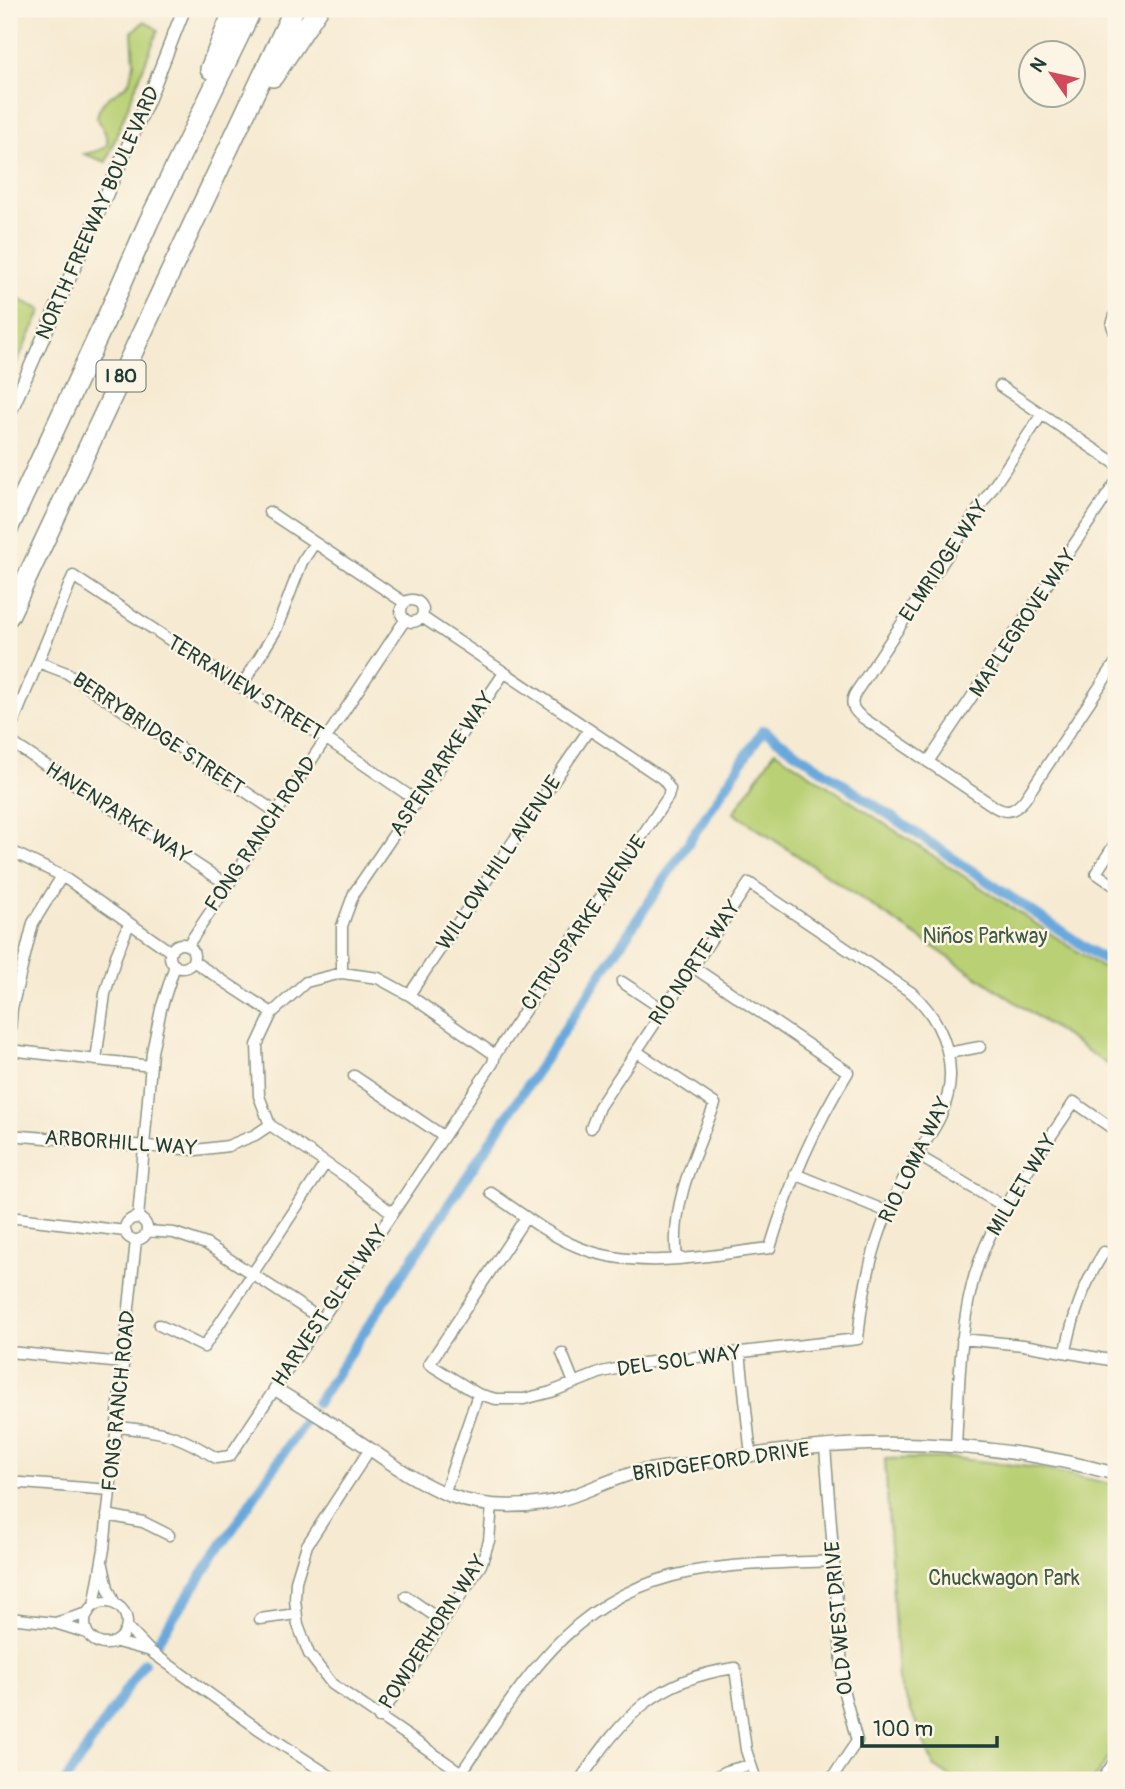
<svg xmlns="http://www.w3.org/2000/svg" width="1125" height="1789" font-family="Pangolin,sans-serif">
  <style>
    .green { fill: #b9d075; stroke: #6c8654; stroke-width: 2 }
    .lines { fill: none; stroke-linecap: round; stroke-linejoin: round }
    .canal { stroke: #69a8dc; stroke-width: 10 }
    .minor-casing { stroke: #8a9483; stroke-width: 13 }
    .tertiary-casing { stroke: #8a9483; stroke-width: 15 }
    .motorway-casing { stroke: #8a9483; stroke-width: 22 }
    .minor { stroke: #fff; stroke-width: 10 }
    .tertiary { stroke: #fff; stroke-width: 12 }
    .motorway { stroke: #fff; stroke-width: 19 }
    .labels { text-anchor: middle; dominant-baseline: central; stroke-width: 5; stroke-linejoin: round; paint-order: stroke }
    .shield { fill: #fcf5e5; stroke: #617469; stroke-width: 2 }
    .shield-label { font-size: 19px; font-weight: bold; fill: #1f3d34 }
    .street-label { font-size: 21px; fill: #1f3d34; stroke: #fcf5e5 }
    .park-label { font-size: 21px; fill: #3e5a41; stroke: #fcf5e5 }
  </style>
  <rect width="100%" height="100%" fill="#fcf5e5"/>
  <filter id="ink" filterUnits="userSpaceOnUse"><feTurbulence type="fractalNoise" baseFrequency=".0143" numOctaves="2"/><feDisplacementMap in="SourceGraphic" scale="14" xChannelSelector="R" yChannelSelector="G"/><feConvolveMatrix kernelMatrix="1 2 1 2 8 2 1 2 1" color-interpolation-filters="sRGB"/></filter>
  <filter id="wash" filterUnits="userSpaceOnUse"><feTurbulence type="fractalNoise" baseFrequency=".00686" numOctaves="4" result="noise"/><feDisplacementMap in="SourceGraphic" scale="28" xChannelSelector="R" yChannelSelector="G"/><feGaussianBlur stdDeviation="1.57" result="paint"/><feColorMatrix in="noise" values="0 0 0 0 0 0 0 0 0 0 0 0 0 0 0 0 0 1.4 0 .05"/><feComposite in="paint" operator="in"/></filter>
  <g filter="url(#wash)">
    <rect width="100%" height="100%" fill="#f6ead2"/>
    <!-- green -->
    <path class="green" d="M145,21L158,30L106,162L84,154C116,148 110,142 97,118C100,96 117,96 129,82L134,63L132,32Z
      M20,300L42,310L16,364L9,361V350L14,341L9,310L16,301Z
      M775,751L1116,977V1070L734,813Z
      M952,1458L1039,1468L1116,1485V1747L1093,1780H955L934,1766L898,1680L885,1459Z"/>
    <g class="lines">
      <!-- canal -->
      <path class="canal" d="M317,1403L763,730L1116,968
        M157,1642L305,1421
        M66,1780L144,1663"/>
    </g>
  </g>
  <g filter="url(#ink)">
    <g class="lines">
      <defs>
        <path id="minor" d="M1116,312L1112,325L1116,336
          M1000,386L1116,464
          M1042,414L856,692C849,703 853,711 863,718L995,807C1008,815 1016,810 1025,799L1116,662
          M269,512L405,603
          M401 611a11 11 0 1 1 22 0a11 11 0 1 1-22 0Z
          M38,662L67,673L276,812
          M241,687L276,630L302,562L314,544
          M9,733L73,576L241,687L325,738L417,801
          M9,741L228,885
          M928,762L1116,482
          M1116,842L1096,873L1116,887
          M9,850L62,876L171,952
          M170 956a12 12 0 1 1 24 0a12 12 0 1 1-24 0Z
          M188,945L405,620
          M193,961L272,1013
          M342,973V926L354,893L504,673
          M622,982L664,1010
          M409,995L588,731
          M9,1040L12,1008L33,923L62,876
          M9,1050L151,1066
          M636,1051L715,1104C696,1153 670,1204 677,1258
          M948,1053L980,1047
          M96,1060L105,994L116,956L129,924
          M354,1076L443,1136
          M9,1135L196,1150L228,1146L255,1135L270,1125
          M917,1155L1005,1207
          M795,1174L888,1212
          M491,1193C519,1212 547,1234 578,1247C639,1272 707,1255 770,1248C789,1185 814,1127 848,1072L693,967
          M392,1213L349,1179L270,1125L259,1096L257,1045L272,1013L306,982L342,973L378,978L409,995L495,1055
          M9,1217L125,1231
          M526,1217L429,1364L478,1394L496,1399H524L551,1392L602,1372L643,1363L858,1339C862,1294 871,1250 889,1209C897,1191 906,1173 916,1156C925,1142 935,1129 941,1115C961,1071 946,1024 912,993L749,883L599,1107L591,1128
          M138,1218L152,1052L161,1009L175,965
          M125 1229a11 11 0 1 1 22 0a11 11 0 1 1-22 0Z
          M147,1231L174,1233L206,1244L321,1319
          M159,1325L204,1347L325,1164
          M962,1339L1023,1345L1116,1361
          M1066,1351C1073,1315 1084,1283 1104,1252
          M9,1352L123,1363
          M740,1352L751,1456
          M562,1353L574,1383
          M116,1427C162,1431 176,1433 216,1458L230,1456L493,1063L495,1055L668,797L670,789L663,779L422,617
          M956,1446C959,1392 959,1337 972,1285C989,1217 1036,1160 1074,1102L1116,1131
          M825,1447L844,1693L857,1741L831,1780
          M370,1449L307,1545L296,1581L295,1600L298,1625L309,1654L332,1684L472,1780
          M9,1482L110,1490
          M444,1494L478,1394
          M107,1515L143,1522L169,1535
          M103,1565L108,1588L115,1604
          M406,1596L443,1622
          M85 1623a21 21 0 1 1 42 0a21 21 0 1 1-42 0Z
          M94,1606L104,1549L136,1240
          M9,1618L55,1623L87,1633
          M260,1619L296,1614
          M55,1623L88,1613
          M127,1627L150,1651L257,1728L336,1780
          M117,1642L147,1650
          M379,1718L481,1565L489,1541L492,1505
          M461,1773C524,1681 571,1595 690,1572C737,1563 786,1563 834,1561
          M580,1780C623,1717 655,1679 735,1668L746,1750L756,1780
          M710,1780L727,1771L749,1765
          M1102,1780L1116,1759"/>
        <path id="tertiary" d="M9,415L149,98L184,9
          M275,1389C307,1408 339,1428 370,1449C429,1490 469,1515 544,1503C578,1498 607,1479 641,1471C716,1461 792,1446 868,1444C952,1442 1035,1452 1116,1474"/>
        <path id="motorway" d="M210,69L234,9
          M273,77L318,9
          M9,527L107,317L149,221L252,9
          M9,616L294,9"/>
      </defs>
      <!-- minor casing -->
      <use href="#minor" class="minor-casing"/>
      <!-- tertiary casing -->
      <use href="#tertiary" class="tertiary-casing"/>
      <!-- motorway casing -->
      <use href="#motorway" class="motorway-casing"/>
      <!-- minor -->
      <use href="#minor" class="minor"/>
      <!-- tertiary -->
      <use href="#tertiary" class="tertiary"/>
      <!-- motorway -->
      <use href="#motorway" class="motorway"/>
    </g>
  </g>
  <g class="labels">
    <!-- shield labels -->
    <rect class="shield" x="96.5" y="360.5" width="49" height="31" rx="5"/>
    <g class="shield-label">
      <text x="121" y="376">I 80</text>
    </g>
    <!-- street labels -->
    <g class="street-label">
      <text transform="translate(98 213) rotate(-66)">NORTH FREEWAY BOULEVARD</text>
      <text transform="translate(944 561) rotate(-56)">ELMRIDGE WAY</text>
      <text transform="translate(1023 623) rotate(-56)">MAPLEGROVE WAY</text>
      <text transform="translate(245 688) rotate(32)">TERRAVIEW STREET</text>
      <text transform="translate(158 734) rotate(34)">BERRYBRIDGE STREET</text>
      <text transform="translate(442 764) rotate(-56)">ASPENPARKE WAY</text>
      <text transform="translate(118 813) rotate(33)">HAVENPARKE WAY</text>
      <text transform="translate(261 834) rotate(-56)">FONG RANCH ROAD</text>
      <text transform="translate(499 863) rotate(-56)">WILLOW HILL AVENUE</text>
      <text transform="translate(584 923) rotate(-56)">CITRUSPARKE AVENUE</text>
      <text transform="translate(695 963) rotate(-56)">RIO NORTE WAY</text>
      <text transform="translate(121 1143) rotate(4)">ARBORHILL WAY</text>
      <text transform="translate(915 1160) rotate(-64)">RIO LOMA WAY</text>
      <text transform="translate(1022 1185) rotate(-59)">MILLET WAY</text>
      <text transform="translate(330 1306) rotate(-56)">HARVEST GLEN WAY</text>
      <text transform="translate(679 1361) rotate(-8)">DEL SOL WAY</text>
      <text transform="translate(119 1401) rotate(-84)">FONG RANCH ROAD</text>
      <text transform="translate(721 1462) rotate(-8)">BRIDGEFORD DRIVE</text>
      <text transform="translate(839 1618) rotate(-95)">OLD WEST DRIVE</text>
      <text transform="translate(433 1632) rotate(-57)">POWDERHORN WAY</text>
    </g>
    <!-- park labels -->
    <g class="park-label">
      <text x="985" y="936">Niños Parkway</text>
      <text x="1004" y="1578">Chuckwagon Park</text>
    </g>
  </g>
  <!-- margin -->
  <rect width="1125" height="1789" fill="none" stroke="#fcf5e5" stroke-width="35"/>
  <!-- north arrow -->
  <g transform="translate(1052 74) rotate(304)"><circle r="33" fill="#fcf5e5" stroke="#a4ab9e" stroke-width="2"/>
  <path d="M0-5L12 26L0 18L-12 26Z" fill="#d1495b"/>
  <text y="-10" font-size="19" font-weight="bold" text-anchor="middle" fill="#1f3d34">N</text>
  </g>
  <!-- scale -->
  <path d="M862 1736v10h135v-10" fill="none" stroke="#1f3d34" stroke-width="3.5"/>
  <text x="873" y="1736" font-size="21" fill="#1f3d34" stroke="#fcf5e5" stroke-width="5" paint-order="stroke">100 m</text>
</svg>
